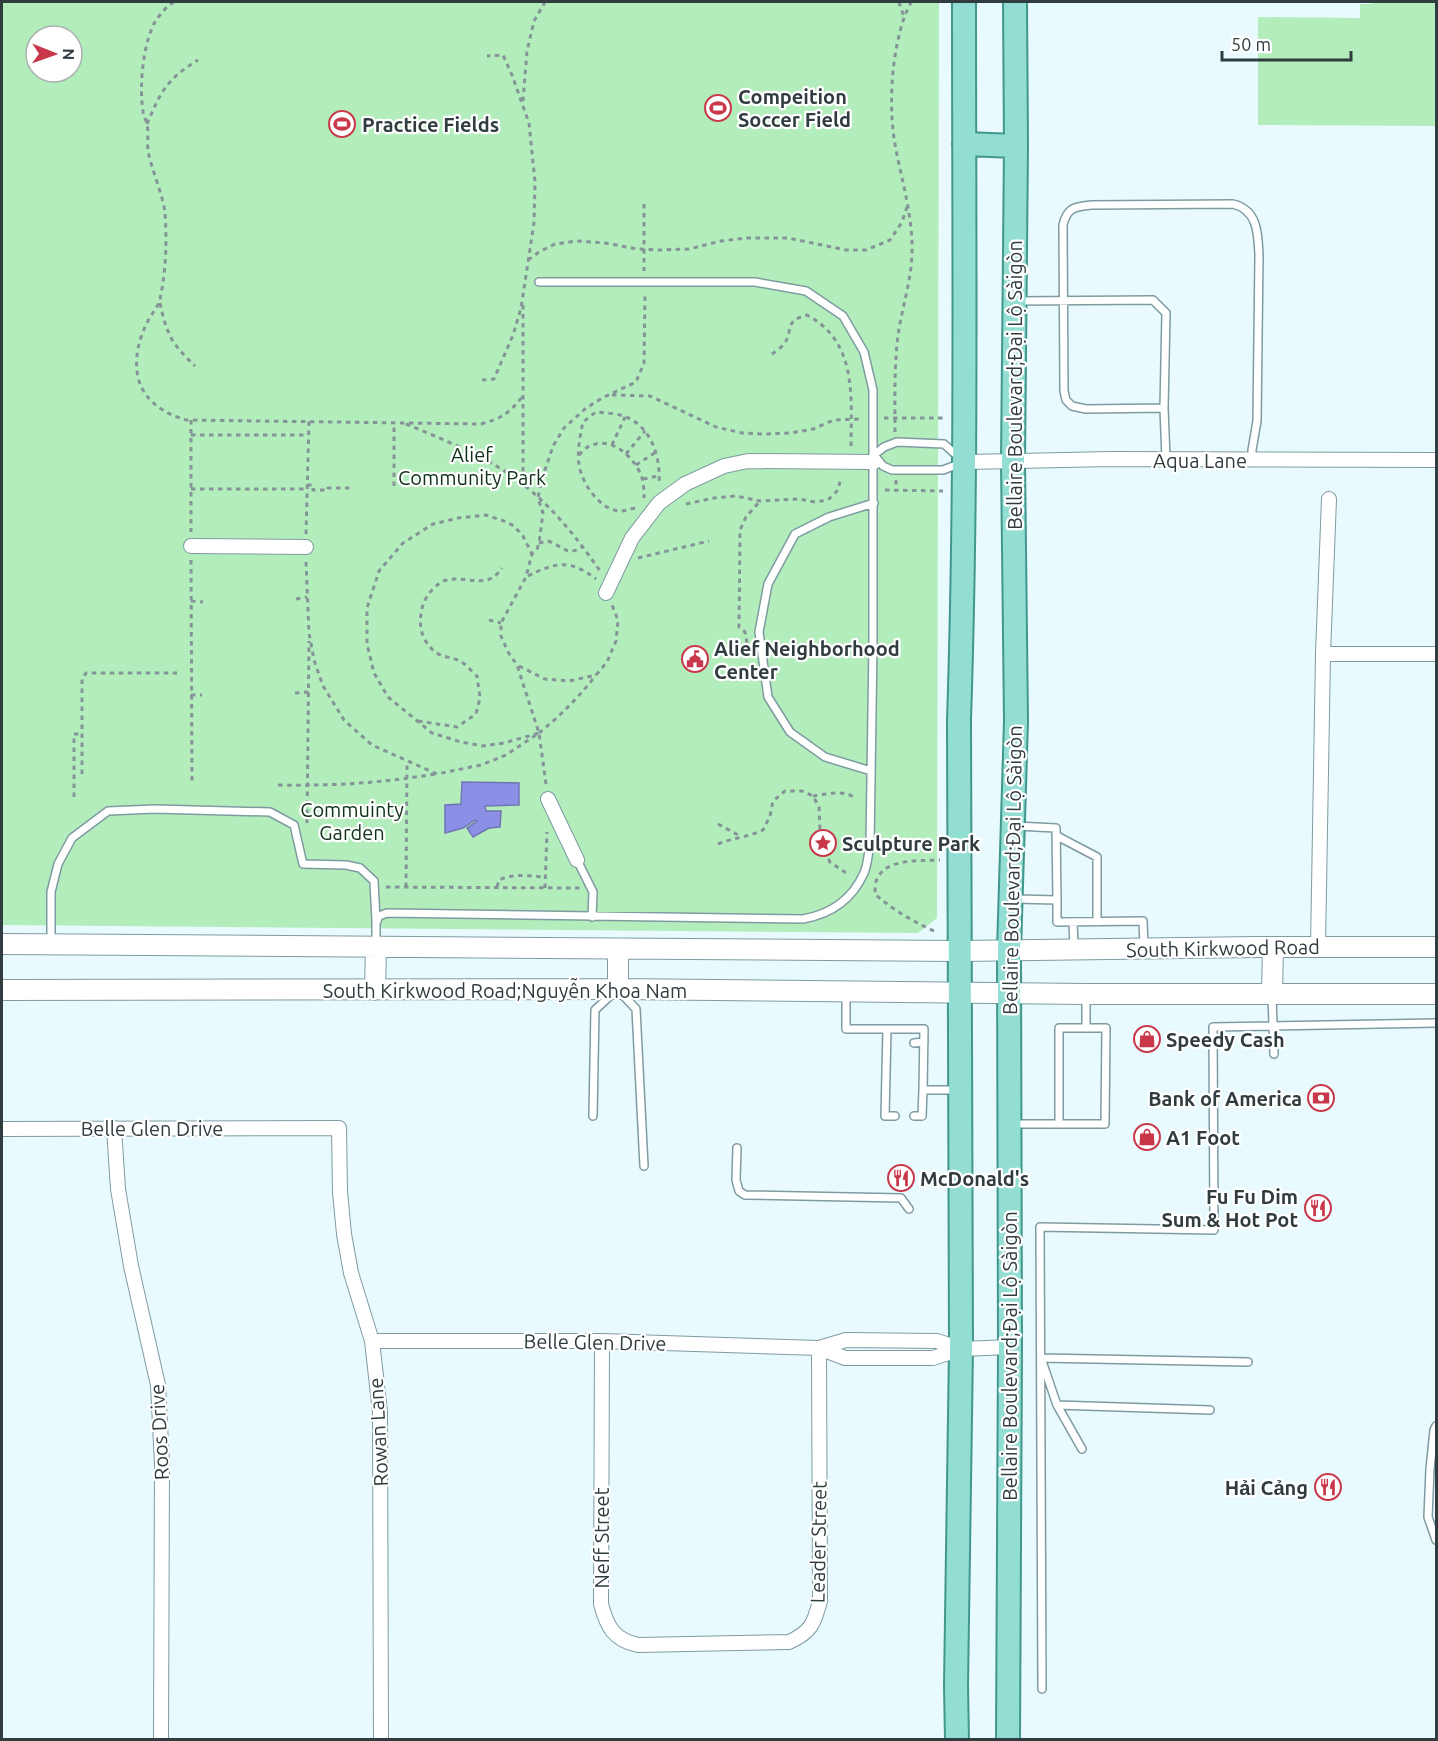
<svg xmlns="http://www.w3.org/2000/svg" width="1438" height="1741" font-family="Ubuntu,sans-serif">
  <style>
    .green { fill: #b2edbb; fill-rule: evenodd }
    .water { fill: #8b8fe6; stroke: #7076b4; stroke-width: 1.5 }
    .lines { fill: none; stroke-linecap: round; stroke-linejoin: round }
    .lane-casing { stroke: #7f9ba2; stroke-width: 10 }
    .street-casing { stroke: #7f9ba2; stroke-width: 16 }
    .secondary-casing { stroke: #7f9ba2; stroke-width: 22 }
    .primary-casing { stroke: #42978c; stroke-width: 26 }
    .path { stroke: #859497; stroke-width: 3; stroke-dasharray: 4.5 4.5; stroke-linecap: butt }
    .lane { stroke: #fff; stroke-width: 7 }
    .street { stroke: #fff; stroke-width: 14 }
    .secondary { stroke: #fff; stroke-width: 20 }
    .primary { stroke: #93ded3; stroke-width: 22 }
    .labels { text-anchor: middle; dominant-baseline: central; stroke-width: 4.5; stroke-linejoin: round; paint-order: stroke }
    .poi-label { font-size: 20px; font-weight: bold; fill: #303c3f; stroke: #fff; text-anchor: start }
    .street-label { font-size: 20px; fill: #303c3f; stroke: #fff }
    .park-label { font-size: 20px; fill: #0e3117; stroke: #fff }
  </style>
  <rect width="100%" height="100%" fill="#e8fafe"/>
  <!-- green -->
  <path class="green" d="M2,2H939L937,918L918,933L2,925ZM36,36H72V72H36Z
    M1372,2H1436V126L1258,125V17L1360,18V4H1371Z"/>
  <!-- water -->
  <path class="water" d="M462,782L519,783V805L485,806L486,811H501L500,827L489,828L473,837L467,828L477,821L475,820L463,828L445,833V805L461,804Z"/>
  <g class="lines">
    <defs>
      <path id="lane" d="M1017,301L1153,300L1166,313L1164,408L1166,459
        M1164,408L1086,409L1072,406L1066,400L1064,391L1063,225C1067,207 1075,207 1091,205L1233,204C1258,210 1258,234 1259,255L1257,421L1252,450V460
        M897,442L944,444L964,462L943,470H892L883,466L874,455L884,447Z
        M871,771L825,757L790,732L768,697L759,632L768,584L795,534L829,517L874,503
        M1057,836L1097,857V922
        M579,864L593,892L592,917
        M1013,899L1057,900L1056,828L1015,826
        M1057,900V922L1143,921L1144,946
        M1073,922L1074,946
        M51,942V892L58,864L72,838L108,811L155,809L270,812L294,825L303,864L346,865L360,868L374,881L376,921
        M376,945V923L379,916L387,913L803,919C831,914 852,900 864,873C868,864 868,853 870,845L873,644V390L864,352L843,316L806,291L755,282H539
        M620,992L636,1009L644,1166
        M846,993V1029H924L923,1090H958
        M1272,996L1274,1054
        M887,1029L885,1116H895
        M914,1043L924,1042
        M593,1116L595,1010L612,994
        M914,1116H922L923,1090
        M1014,1124H1105L1106,1028H1086V997
        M1059,1124V1028H1086
        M737,1148L736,1180L739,1191L745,1195L901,1198L909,1209
        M1057,1405L1210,1410
        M1436,1426L1434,1430L1430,1469L1428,1517L1436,1540
        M1082,1449L1057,1405L1041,1358L1248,1362
        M1042,1689L1040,1227L1214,1230L1213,1027L1436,1023"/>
      <path id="street" d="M964,462L1111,459L1436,460
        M191,546L306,547
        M606,593L632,538L659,503L685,484L724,466L748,461L874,462
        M1323,654H1436
        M548,799L577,860
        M1318,947L1323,654L1329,499
        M114,1128L118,1189L131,1266L158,1385L162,1464L161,1740
        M2,1129L339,1128L340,1192L344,1234L351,1273L372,1341L380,1412L381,1740
        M372,1341H602L819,1348L845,1358H933L961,1349L1010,1347
        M602,1341L601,1604C607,1627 614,1640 638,1645L789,1642C811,1632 814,1624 820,1601L819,1348
        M819,1348L846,1340L937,1341L961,1349"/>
      <path id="secondary" d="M2,944L959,951L1257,947H1436
        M618,989V949
        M2,990L618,989L1086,994H1436
        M375,990L376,947
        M1272,994L1273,947"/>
      <path id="primary" d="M964,144L1016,146
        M957,1740L956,1686L961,1349L959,720C967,480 964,241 964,2
        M1008,1740L1010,1347L1009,951L1016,721L1013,462L1016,146L1015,2"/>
    </defs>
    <!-- lane casing -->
    <use href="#lane" class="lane-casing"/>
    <!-- street casing -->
    <use href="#street" class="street-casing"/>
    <!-- secondary casing -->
    <use href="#secondary" class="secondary-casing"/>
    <!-- primary casing -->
    <use href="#primary" class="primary-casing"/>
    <!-- path -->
    <path class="path" d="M174,2C166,7 160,14 155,22C143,43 139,87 143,111C143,116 146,119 147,124C149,133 147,142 148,151C152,171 163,195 165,213C167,242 166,271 160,299C158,307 153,312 149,319C139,337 133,360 139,381C146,402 165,414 186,420L481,424C503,418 509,413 523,396
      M899,2L904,17
      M523,101L527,51L534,21L545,2
      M147,124C161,91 167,79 198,60
      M644,204V271
      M528,260L539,252L555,244L577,241L605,243L637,249L660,250L689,249L721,241L747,238H788L846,250H866L890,240L902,222L907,207
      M160,303C167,335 171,343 195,366
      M523,305V484
      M772,354C776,351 781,348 784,344C794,330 783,321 807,315C858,342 851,398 851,447
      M482,380L494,379L513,335L521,308L534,223L535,182L529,123L512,75L503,55L487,56
      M612,395L650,396L716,427L742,433L763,434L791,433L813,429L834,420L862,419
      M884,418H944
      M191,420V532
      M406,424C446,441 489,457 524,485C554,509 578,539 600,571
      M895,432C895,400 894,367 898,335C902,308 911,282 912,254C913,218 903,185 896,150C888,109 891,57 904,18C906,12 909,7 911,2
      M191,435H308
      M612,445L625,417
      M626,454L645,431
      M579,455C582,452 586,447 590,446C612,435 636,459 642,478C644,484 644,492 644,498
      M636,465L656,452
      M643,479L659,476
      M896,480V490
      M307,485H313V490H328V488H353
      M394,486V423
      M191,489H307
      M885,490L943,491
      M686,504L714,498L736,496L760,501L799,499L815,502L828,500L838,490L841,477
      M635,508C630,509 625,511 621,511C600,511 582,483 579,465C577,451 580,436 583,422L596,412C604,413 613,413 620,415C651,423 661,457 659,484
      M306,534L309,421
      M539,543L548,541C563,546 568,558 583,546
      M638,558L709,541
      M191,560L192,784
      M306,562L309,633L314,660L323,686L344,720L372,745L437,774L481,765L506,755L539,733L504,743L483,746L461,742L432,733L388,697L374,673L367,644V608L379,571L403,543L433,524L458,518L486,515L504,521L514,526L523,536L532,554
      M528,576C556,562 570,559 596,579
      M296,599L307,597
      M191,601L203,602
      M489,620L501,623
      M747,643L745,632L739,627L740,530L746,517L760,501
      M519,666L545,679L569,681L596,675L607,662L616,641L618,620L612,605
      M295,693L309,692
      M191,695H202
      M418,721L457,727L476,714L480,698L477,676C472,672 466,664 460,661C450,656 439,658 431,648C422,639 419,626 421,614C422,605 426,596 432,590C437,585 441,581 447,580C467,575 487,591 502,568
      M539,733C561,715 579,697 596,675
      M82,774V679L86,673H177
      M546,784L539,733L517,665L508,652L501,636V623L526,577L532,554L537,549L539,543L543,513L538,498L541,482L553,446L564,428L586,408L604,397L636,382L644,363L645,293
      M278,785C333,786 381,783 435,774
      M813,796C827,794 846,789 856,799
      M74,797V734H81
      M307,823L309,641
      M718,824L740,836
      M718,844C733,838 748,837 763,830L770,816L773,801L785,791H802L813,796L819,807L820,832L824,851L830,862L849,875
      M386,887L580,888
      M406,887L407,762
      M497,887L499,880C513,873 530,876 545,877
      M545,888L547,832
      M934,931C912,921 893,910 875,894C875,890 875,883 877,879C886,858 921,861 940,860"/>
    <!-- lane -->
    <use href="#lane" class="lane"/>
    <!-- street -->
    <use href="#street" class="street"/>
    <!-- secondary -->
    <use href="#secondary" class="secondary"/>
    <!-- primary -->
    <use href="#primary" class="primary"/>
  </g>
  <!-- icons -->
  <defs>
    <symbol id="stadium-ring" viewBox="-11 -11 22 22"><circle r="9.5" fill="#fff" stroke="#c8384a" stroke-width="1.5"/><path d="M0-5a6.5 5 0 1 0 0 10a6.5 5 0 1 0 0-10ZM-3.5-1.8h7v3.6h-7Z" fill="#c8384a"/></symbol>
    <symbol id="civic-ring" viewBox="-11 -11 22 22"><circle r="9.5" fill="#fff" stroke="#c8384a" stroke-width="1.5"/><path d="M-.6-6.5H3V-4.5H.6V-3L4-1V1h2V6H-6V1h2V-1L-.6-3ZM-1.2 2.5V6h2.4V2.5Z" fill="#c8384a"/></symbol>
    <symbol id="sight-ring" viewBox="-11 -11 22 22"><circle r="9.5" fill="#fff" stroke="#c8384a" stroke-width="1.5"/><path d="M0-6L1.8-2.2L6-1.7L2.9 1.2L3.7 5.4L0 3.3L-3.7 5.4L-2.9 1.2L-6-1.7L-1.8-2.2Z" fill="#c8384a"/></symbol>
    <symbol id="shop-ring" viewBox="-11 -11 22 22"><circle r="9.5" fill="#fff" stroke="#c8384a" stroke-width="1.5"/><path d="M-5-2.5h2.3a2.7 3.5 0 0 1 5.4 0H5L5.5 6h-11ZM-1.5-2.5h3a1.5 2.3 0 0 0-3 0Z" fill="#c8384a"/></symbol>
    <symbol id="bank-ring" viewBox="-11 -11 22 22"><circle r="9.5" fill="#fff" stroke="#c8384a" stroke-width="1.5"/><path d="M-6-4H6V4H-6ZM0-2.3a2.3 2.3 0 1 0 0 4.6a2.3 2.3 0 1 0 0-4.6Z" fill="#c8384a"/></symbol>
    <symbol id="restaurant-ring" viewBox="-11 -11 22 22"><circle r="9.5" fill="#fff" stroke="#c8384a" stroke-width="1.5"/><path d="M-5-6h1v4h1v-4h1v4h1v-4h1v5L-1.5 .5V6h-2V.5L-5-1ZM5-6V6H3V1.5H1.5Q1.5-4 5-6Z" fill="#c8384a"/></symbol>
  </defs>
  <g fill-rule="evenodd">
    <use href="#stadium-ring" x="703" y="93" width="30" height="30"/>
    <use href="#stadium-ring" x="327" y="109" width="30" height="30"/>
    <use href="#civic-ring" x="680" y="644" width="30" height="30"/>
    <use href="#sight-ring" x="808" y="828" width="30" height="30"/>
    <use href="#shop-ring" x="1132" y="1024" width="30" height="30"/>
    <use href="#bank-ring" x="1306" y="1083" width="30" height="30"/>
    <use href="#shop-ring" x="1132" y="1122" width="30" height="30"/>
    <use href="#restaurant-ring" x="886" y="1163" width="30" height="30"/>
    <use href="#restaurant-ring" x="1303" y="1193" width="30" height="30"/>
    <use href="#restaurant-ring" x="1313" y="1472" width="30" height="30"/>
  </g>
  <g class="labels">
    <!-- poi labels -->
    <g class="poi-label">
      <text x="738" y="96">Compeition<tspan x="738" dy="23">Soccer Field</tspan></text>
      <text x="362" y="124">Practice Fields</text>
      <text x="714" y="648">Alief Neighborhood<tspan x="714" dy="23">Center</tspan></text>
      <text x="842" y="843">Sculpture Park</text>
      <text x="1166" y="1039">Speedy Cash</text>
      <text x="1302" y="1098" text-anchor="end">Bank of America</text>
      <text x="1166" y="1137">A1 Foot</text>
      <text x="920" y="1178">McDonald's</text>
      <text x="1298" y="1196" text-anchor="end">Fu Fu Dim<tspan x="1298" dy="23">Sum &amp; Hot Pot</tspan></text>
      <text x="1308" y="1487" text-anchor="end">Hải Cảng</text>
    </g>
    <!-- street labels -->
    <g class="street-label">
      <text transform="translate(1014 385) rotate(-90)">Bellaire Boulevard;Đại Lộ Sàigòn</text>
      <text x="1200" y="460">Aqua Lane</text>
      <text transform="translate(1012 870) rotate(-89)">Bellaire Boulevard;Đại Lộ Sàigòn</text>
      <text transform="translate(1223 948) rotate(-1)">South Kirkwood Road</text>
      <text x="505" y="990">South Kirkwood Road;Nguyễn Khoa Nam</text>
      <text x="152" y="1128">Belle Glen Drive</text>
      <text transform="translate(595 1342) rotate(1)">Belle Glen Drive</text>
      <text transform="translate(1009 1356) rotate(-90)">Bellaire Boulevard;Đại Lộ Sàigòn</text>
      <text transform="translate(159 1432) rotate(-93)">Roos Drive</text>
      <text transform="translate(378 1432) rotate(-93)">Rowan Lane</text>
      <text transform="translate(601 1538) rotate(-90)">Neff Street</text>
      <text transform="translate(818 1542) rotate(-89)">Leader Street</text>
    </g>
    <!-- park labels -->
    <g class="park-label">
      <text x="472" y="454">Alief<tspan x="472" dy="23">Community Park</tspan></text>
      <text x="352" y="809">Commuinty<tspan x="352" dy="23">Garden</tspan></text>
    </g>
  </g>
  <!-- border -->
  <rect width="1438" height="1741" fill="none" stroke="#303c3f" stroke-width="6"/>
  <!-- north arrow -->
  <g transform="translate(54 54) rotate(91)"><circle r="28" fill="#ffffff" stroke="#acb1b2" stroke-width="1.5"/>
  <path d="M0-4.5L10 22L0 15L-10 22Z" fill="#c8384a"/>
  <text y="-9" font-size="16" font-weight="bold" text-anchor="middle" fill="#303c3f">N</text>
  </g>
  <!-- scale -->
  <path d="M1222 51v9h129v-9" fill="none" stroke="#303c3f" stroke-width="3"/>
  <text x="1231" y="51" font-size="18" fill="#303c3f" stroke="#ffffff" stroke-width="4.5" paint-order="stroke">50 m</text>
</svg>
